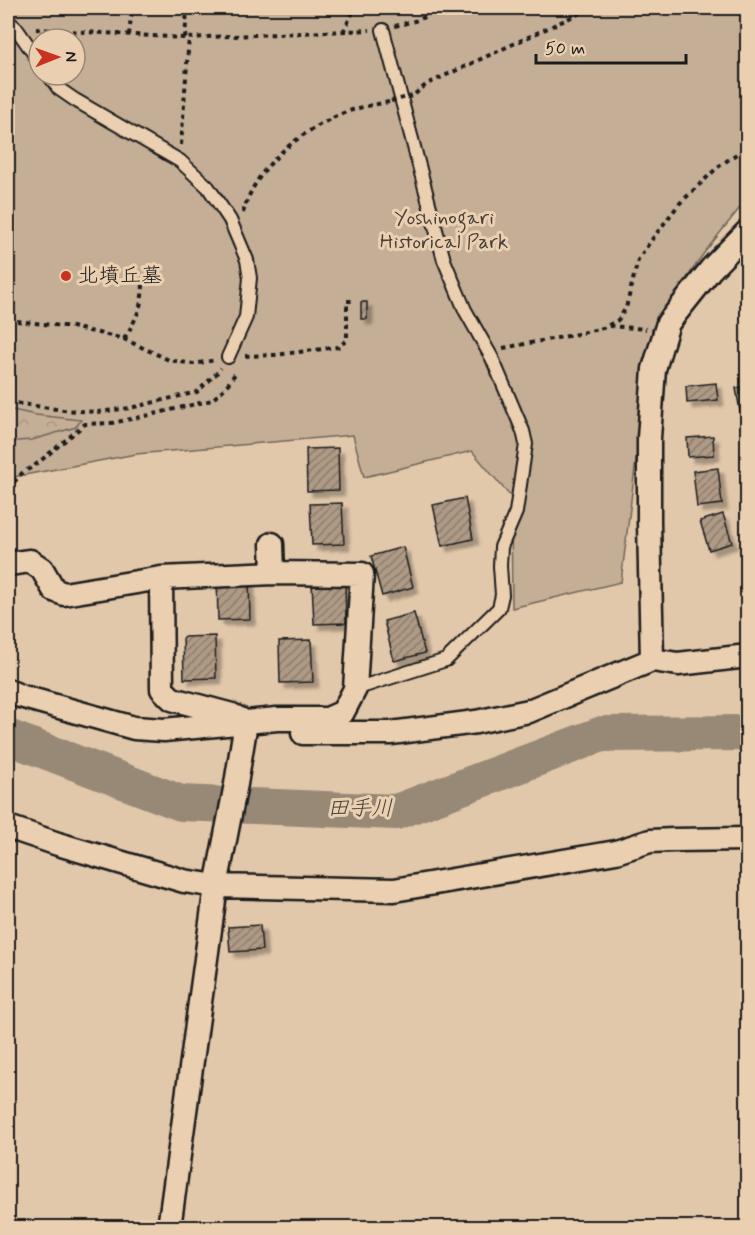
<svg xmlns="http://www.w3.org/2000/svg" width="755" height="1235" font-family="Mynerve,'Klee One',sans-serif">
  <style>
    .green { fill: #c4ae96; stroke: #706559; stroke-width: 1.5; fill-rule: evenodd }
    .forest { fill: url(#forest-crowns); stroke: #706559; stroke-width: 1.5 }
    .lines { fill: none; stroke-linecap: round; stroke-linejoin: round }
    .river { stroke: #988976; stroke-width: 36 }
    .building { fill: url(#building-hatch); stroke: #1c1c1c; stroke-width: 1.5; filter: url(#shadow) }
    .lane-casing { stroke: #1c1c1c; stroke-width: 16 }
    .street-casing { stroke: #1c1c1c; stroke-width: 27 }
    .path { stroke: #1c1c1c; stroke-width: 4; stroke-dasharray: 4.5 4.5; stroke-linecap: butt }
    .lane { stroke: #eacfb1; stroke-width: 12 }
    .street { stroke: #eacfb1; stroke-width: 22 }
    .path-bridge { stroke: #1c1c1c; stroke-width: 4; stroke-dasharray: 4.5 4.5; stroke-linecap: butt }
    .poi-dot { fill: #c8321e; stroke: #eacfb1; stroke-width: 2 }
    .labels { text-anchor: middle; dominant-baseline: central; stroke-width: 6; stroke-linejoin: round; paint-order: stroke }
    .park-label { font-size: 21px; fill: #46403a; stroke: #eacfb1 }
    .poi-label { font-size: 21px; fill: #1c1c1c; stroke: #eacfb1; text-anchor: start }
    .water-label { font-size: 22px; font-style: italic; fill: #47423c; stroke: #eacfb1 }
  </style>
  <defs>
    <pattern id="forest-crowns" width="20" height="18" patternUnits="userSpaceOnUse" patternTransform="scale(1.5)"><rect width="20" height="18" fill="#c4ae96"/><path d="M2 6a3 3 0 1 1 6 0M12 15a3 3 0 1 1 6 0" fill="none" stroke="#a89581"/></pattern>
    <pattern id="building-hatch" width="6" height="6" patternUnits="userSpaceOnUse" patternTransform="scale(1.5)"><rect width="6" height="6" fill="#ae9a85"/><path d="M-1 1l2-2M0 6l6-6M5 7l2-2" fill="none" stroke="#8d7d6c"/></pattern>
    <filter id="shadow"><feDropShadow dx="5.5" dy="5.5" stdDeviation="1.5" flood-color="#0004"/></filter>
  </defs>
  <rect width="100%" height="100%" fill="#e2c8ab"/>
  <filter id="ink" filterUnits="userSpaceOnUse"><feTurbulence type="fractalNoise" baseFrequency=".0167" numOctaves="2"/><feDisplacementMap in="SourceGraphic" scale="12" xChannelSelector="R" yChannelSelector="G"/><feConvolveMatrix kernelMatrix="1 2 1 2 8 2 1 2 1" color-interpolation-filters="sRGB"/></filter>
  <g filter="url(#ink)">
    <!-- green -->
    <path class="green" d="M8,8H747V199L704,253L652,329L621,582L512,608L511,497L472,451L364,477L353,435L136,454L8,478ZM39,39H75V75H39Z"/>
    <!-- forest -->
    <path class="forest" d="M8,409L36,415L81,420L76,427L32,440L17,441L12,445L8,451Z"/>
    <g class="lines">
      <!-- river -->
      <path class="river" d="M8,737L181,803L396,812L602,734L748,733"/>
    </g>
    <!-- building -->
    <path class="building" d="M361,302H367V319H361Z
      M716,383L718,400L687,403L686,386Z
      M748,386V428L743,429L736,388Z
      M713,436L714,455L688,457L687,438Z
      M338,448L339,490L307,491L306,449Z
      M718,468L722,504L697,507L693,471Z
      M465,498L473,539L442,546L433,505Z
      M342,503L344,544L312,545L310,504Z
      M723,514L732,543L709,550L700,521Z
      M748,535V553H747L743,537Z
      M403,547L413,587L382,596L371,556Z
      M249,577L250,619L218,620L217,578Z
      M345,581L346,623L314,624L312,583Z
      M414,613L425,653L394,661L384,621Z
      M215,636L216,678L184,679L183,637Z
      M311,640L313,682L280,683L279,641Z
      M260,925L262,950L230,952L228,927Z"/>
    <g class="lines">
      <defs>
        <path id="lane" d="M8,21L16,28L39,61
          M49,75L59,89L75,100L180,161L208,187L230,220L247,260L250,278L246,317L228,357
          M355,689L446,660L499,608L502,595L500,566L501,547L516,512L526,444L523,431L492,358L465,310L444,260L383,30"/>
        <path id="street" d="M272,544L273,573
          M8,564L30,561L42,569L54,590L64,594L161,578L273,573L362,574L355,689L343,712L327,719H277L164,730L134,728L20,696L8,691
          M161,578L162,689L172,699L232,715L242,720
          M652,660L649,522V438L654,369L668,323L711,269L748,231
          M303,733H391L476,722L529,711L652,660L678,664L748,656
          M8,827L58,844L184,881L216,886L394,890L616,852L650,841L674,840L748,839
          M169,1228L216,886L236,784L246,722"/>
      </defs>
      <!-- lane casing -->
      <use href="#lane" class="lane-casing"/>
      <!-- street casing -->
      <use href="#street" class="street-casing"/>
      <!-- path -->
      <path class="path" d="M395,26L418,20L442,8
        M36,29L185,38L370,30
        M343,32L355,8
        M129,35L132,8
        M185,38L187,8
        M415,94L427,84L591,8
        M181,145L189,37
        M243,213C255,167 297,134 339,115C354,108 372,105 389,102
        M8,320L72,327L124,339L169,360L193,364L216,360
        M609,326L646,329
        M124,339C136,319 142,309 143,284
        M503,348L568,336L603,328L618,320L626,308L638,260L650,242L679,204L718,167L748,146
        M245,356L275,355L338,347L347,340V301H354
        M8,402L63,410L98,412L130,408L197,392L215,375L221,368
        M8,489L23,472L33,467L85,424L112,423L150,415L212,400L225,388L237,371"/>
      <!-- lane -->
      <use href="#lane" class="lane"/>
      <!-- street -->
      <use href="#street" class="street"/>
      <!-- path-bridge -->
      <path class="path-bridge" d="M391,101L412,96"/>
    </g>
  </g>
  <!-- markers -->
  <circle class="poi-dot" cx="66" cy="276" r="6"/>
  <g class="labels">
    <!-- park labels -->
    <g class="park-label">
      <text x="444" y="218">Yoshinogari<tspan x="444" dy="24">Historical Park</tspan></text>
    </g>
    <!-- poi labels -->
    <g class="poi-label">
      <text x="78" y="276">北墳丘墓</text>
    </g>
    <!-- water labels -->
    <g class="water-label">
      <text x="360" y="809">田手川</text>
    </g>
  </g>
  <!-- margin -->
  <rect width="755" height="1235" fill="none" stroke="#eacfb1" stroke-width="30"/>
  <rect x="15" y="15" width="725" height="1205" fill="none" stroke="#1c1c1c" stroke-width="2" filter="url(#ink)"/>
  <!-- north arrow -->
  <g transform="translate(57 57) rotate(89)"><circle r="28" fill="#eacfb1" stroke="#988775" stroke-width="1.5"/>
  <path d="M0-4.5L10 22L0 15L-10 22Z" fill="#c8321e"/>
  <text y="-9" font-size="16" font-weight="bold" text-anchor="middle" fill="#1c1c1c">N</text>
  </g>
  <!-- scale -->
  <path d="M536 54v9h150v-9" fill="none" stroke="#1c1c1c" stroke-width="3"/>
  <text x="545" y="54" font-size="18" fill="#1c1c1c" stroke="#eacfb1" stroke-width="4.5" paint-order="stroke">50 m</text>
</svg>
